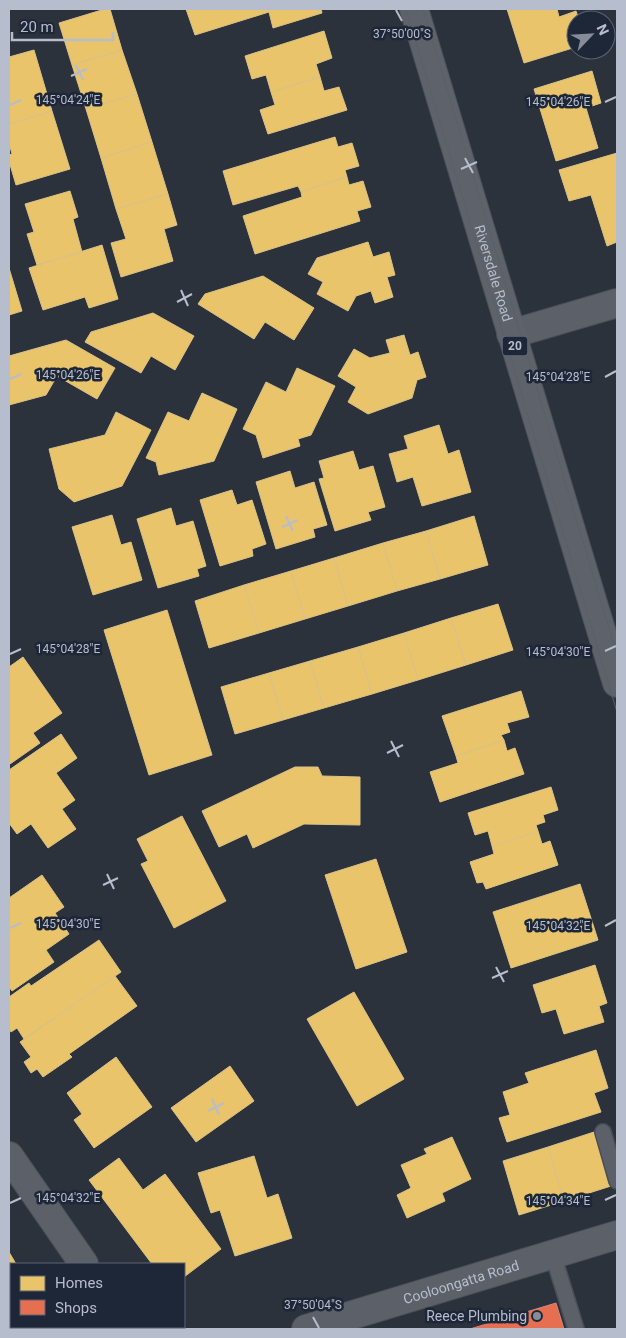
<svg xmlns="http://www.w3.org/2000/svg" width="626" height="1338" font-family="Roboto,sans-serif">
  <style>
    .homes { fill: #e9c46a; stroke: #dac287 }
    .shops { fill: #e76f51; stroke: #d88676 }
    .lines { fill: none; stroke-linecap: round; stroke-linejoin: round }
    .lane-casing { stroke: #4a4e56; stroke-width: 18 }
    .street-casing { stroke: #4a4e56; stroke-width: 30 }
    .primary-casing { stroke: #4a4f59; stroke-width: 30 }
    .lane { stroke: #5c6069; stroke-width: 15 }
    .street { stroke: #5c6069; stroke-width: 28 }
    .primary { stroke: #5e636b; stroke-width: 28 }
    .tram { stroke: #5b5f67; stroke-width: 1 }
    .ticks { fill: none; stroke: #b6bdcc; stroke-width: 2 }
    .poi-dot { fill: #868c9a; stroke: #1e2738; stroke-width: 2 }
    .labels { text-anchor: middle; dominant-baseline: central; stroke-width: 5; stroke-linejoin: round; paint-order: stroke }
    .shield { fill: #1e2738; stroke: #8890a0; stroke-width: 1 }
    .shield-label { font-size: 12px; font-weight: bold; fill: #b6bdcc }
    .street-label { font-size: 14px; fill: #b6bdcc; stroke: #1e2738 }
    .poi-label { font-size: 14px; fill: #b6bdcc; stroke: #1e2738; text-anchor: end }
    .ticks-label { font-size: 12px; text-anchor: middle; fill: #b6bdcc; stroke: #1e2738; stroke-width: 5; stroke-linejoin: round; paint-order: stroke }
  </style>
  <rect width="100%" height="100%" fill="#2c323c"/>
  <!-- homes -->
  <path class="homes" d="M105,9H110L122,50L72,65L59,23Z
    M186,9H321L322,13L273,28L269,12L195,35Z
    M507,9H557L559,17L576,11L579,20H576V47L524,63Z
    M324,31L332,58L316,64L320,77L271,92L266,75L252,79L245,56Z
    M34,50L52,111L9,124V57Z
    M122,50L137,94L86,109L72,65Z
    M592,71L601,103L586,108L598,148L556,161L534,89Z
    M320,77L324,91L339,87L347,110L268,134L260,110L275,105L271,92Z
    M137,94L152,142L101,158L86,109Z
    M52,111L70,169L16,185L9,161V155L12,154L9,143V124Z
    M335,137L338,147L352,143L359,166L345,170L347,177L301,192L298,186L233,205L223,171Z
    M152,142L168,194L116,209L101,158Z
    M617,153V242L607,246L591,195L569,201L559,170Z
    M347,177L349,185L363,181L371,207L357,211L360,221L255,254L243,216L302,197L301,192Z
    M70,191L78,217L73,219L82,252L37,265L27,234L34,232L25,204Z
    M168,194L177,225L164,229L173,261L121,277L111,243L126,239L116,209Z
    M368,242L373,257L389,252L395,275L387,277L393,297L375,303L371,291L356,296L348,311L317,294L323,282L308,274L317,258Z
    M102,245L118,299L89,308L85,297L43,310L29,268Z
    M9,268L22,311L9,315Z
    M263,276L314,308L294,340L265,322L254,339L198,304L205,294Z
    M153,313L194,336L175,370L151,356L141,373L85,342L91,332Z
    M404,335L410,355L418,352L426,377L417,380L412,398L368,414L348,402L356,387L338,376L354,349L370,358L390,353L386,340Z
    M66,340L115,368L97,399L57,376L46,395L9,405V356Z
    M297,368L335,386L311,435L298,439L300,446L263,458L256,435L243,429L266,382L286,392Z
    M202,393L237,409L214,461L159,475L156,462L146,458L168,412L189,421Z
    M116,412L151,430L122,486L74,502L59,489L49,449L105,435Z
    M439,425L448,454L459,450L471,492L422,506L413,477L397,482L389,454L408,449L404,436Z
    M353,451L359,470L373,466L385,507L368,512L371,520L335,531L319,479L324,478L319,461Z
    M290,471L295,488L314,482L327,525L313,529L315,537L276,549L256,482Z
    M232,490L237,505L252,500L266,544L252,549L253,556L220,566L200,500Z
    M171,508L176,526L193,521L206,566L197,569L199,576L158,588L137,519Z
    M112,515L121,545L131,542L142,580L93,595L72,527Z
    M474,516L488,565L440,579L426,531Z
    M426,531L440,579L397,591L383,543Z
    M383,543L397,591L348,606L334,558Z
    M334,558L348,606L305,619L291,571Z
    M291,571L305,619L259,633L244,585Z
    M244,585L259,633L209,648L195,601Z
    M498,604L513,650L466,665L451,618Z
    M167,610L212,755L149,775L104,630Z
    M451,618L466,665L418,680L404,633Z
    M404,633L418,680L372,694L358,647Z
    M358,647L372,694L324,708L310,661Z
    M23,657L62,713L33,733L40,743L10,764L9,762V667Z
    M310,661L324,708L283,720L269,673Z
    M269,673L283,720L235,734L221,687Z
    M521,691L529,717L507,723L510,732L501,735L504,740L456,756L442,716Z
    M61,734L77,758L56,773L75,800L62,809L76,829L48,848L31,824L17,834L9,823V770Z
    M504,740L507,751L515,748L524,774L440,802L430,772L458,763L456,756Z
    M295,767H318L322,776L360,777V825L304,824L253,848L247,834L219,847L202,811Z
    M551,787L558,810L543,815L545,822L536,825L538,831L492,846L488,831L475,835L468,813Z
    M182,816L226,901L174,928L141,864L148,861L137,839Z
    M538,831L542,844L550,841L558,865L486,889L483,882L477,883L470,862L494,854L492,846Z
    M376,859L407,952L356,969L325,875Z
    M42,875L64,907L55,913L69,934L46,950L54,962L12,991L9,987V898Z
    M580,884L598,940L511,968L493,912Z
    M99,940L121,972L24,1039L17,1028L11,1032L9,1028V997L29,983L31,986Z
    M595,965L607,1003L599,1006L604,1022L564,1034L556,1009L542,1013L533,985Z
    M115,976L137,1006L69,1054L72,1057L43,1077L37,1069L31,1073L24,1062L31,1057L20,1042Z
    M354,992L404,1079L357,1106L307,1019Z
    M596,1050L608,1088L594,1093L601,1112L507,1142L499,1118L510,1115L503,1092L529,1083L525,1073Z
    M116,1057L152,1107L94,1148L74,1120L82,1114L67,1093Z
    M230,1066L254,1101L196,1142L171,1108Z
    M594,1132L611,1186L564,1201L548,1147Z
    M452,1137L471,1179L442,1193L445,1201L407,1218L397,1195L411,1188L401,1165L427,1154L424,1149Z
    M548,1147L564,1201L519,1215L503,1161Z
    M254,1156L267,1198L278,1194L292,1238L235,1256L220,1210L211,1213L198,1173Z
    M119,1158L143,1190L165,1174L221,1249L184,1277V1264H152L89,1180Z
    M9,1252L16,1264H11V1327H33L29,1329H9Z"/>
  <!-- shops -->
  <path class="shops" d="M556,1303L564,1329H470Z"/>
  <g class="lines">
    <defs>
      <path id="lane" d="M603,1132L617,1181
        M553,1255L576,1329"/>
      <g id="street">
        <path d="M511,334L617,303"/>
        <path d="M9,1156L84,1264"/>
        <path d="M126,1327L128,1329"/>
        <path id="s1" d="M306,1329L617,1235"/>
      </g>
      <g id="primary">
        <path id="s2" d="M414,9L617,683"/>
      </g>
    </defs>
    <!-- lane casing -->
    <use href="#lane" class="lane-casing"/>
    <!-- street casing -->
    <use href="#street" class="street-casing"/>
    <!-- primary casing -->
    <use href="#primary" class="primary-casing"/>
    <!-- lane -->
    <use href="#lane" class="lane"/>
    <!-- street -->
    <use href="#street" class="street"/>
    <!-- primary -->
    <use href="#primary" class="primary"/>
    <!-- tram -->
    <path class="tram" d="M406,9L617,712
      M423,9L617,655"/>
  </g>
  <!-- ticks -->
  <path class="ticks" d="M396,10L402,21M76,65L83,80M71,76L87,69M605,102L616,97M10,105L21,100M465,158L473,173M461,169L477,162M181,290L188,306M177,302L192,294M605,377L616,371M10,379L21,374M286,516L293,531M282,527L298,520M605,651L616,646M10,654L21,649M391,741L399,757M387,753L403,745M107,874L114,889M103,885L118,878M605,926L616,920M10,928L21,923M496,967L504,982M492,978L508,971M212,1099L219,1115M208,1111L224,1103M605,1200L616,1195M10,1203L21,1198M313,1317L319,1328"/>
  <!-- markers -->
  <circle class="poi-dot" cx="537" cy="1316" r="5"/>
  <g class="labels">
    <!-- shield labels -->
    <rect class="shield" x="502.5" y="336.5" width="25" height="19" rx="4"/>
    <g class="shield-label">
      <text x="515" y="346">20</text>
    </g>
    <!-- street labels -->
    <g class="street-label">
      <text stroke="none"><textPath href="#s2" startOffset="276">Riversdale Road</textPath></text>
      <text stroke="none"><textPath href="#s1" startOffset="162">Cooloongatta Road</textPath></text>
    </g>
    <!-- poi labels -->
    <g class="poi-label">
      <text x="527" y="1316">Reece Plumbing</text>
    </g>
  </g>
  <g class="ticks-label">
    <text x="402" y="38">37°50'00"S</text>
    <text x="68" y="104">145°04'24"E</text>
    <text x="558" y="106">145°04'26"E</text>
    <text x="68" y="379">145°04'26"E</text>
    <text x="558" y="381">145°04'28"E</text>
    <text x="68" y="653">145°04'28"E</text>
    <text x="558" y="656">145°04'30"E</text>
    <text x="68" y="928">145°04'30"E</text>
    <text x="558" y="930">145°04'32"E</text>
    <text x="68" y="1202">145°04'32"E</text>
    <text x="558" y="1205">145°04'34"E</text>
    <text x="313" y="1309">37°50'04"S</text>
  </g>
  <!-- border -->
  <rect width="626" height="1338" fill="none" stroke="#b6bdcc" stroke-width="20"/>
  <!-- legend -->
  <rect x="10" y="1263" width="175" height="65" fill="#1e2738" stroke="#5b6373"/>
  <rect x="20" y="1276" width="25" height="15" fill="#e9c46a" stroke="#5b6373"/>
  <text x="55" y="1288" font-size="15" fill="#b6bdcc">Homes</text>
  <rect x="20" y="1300" width="25" height="15" fill="#e76f51" stroke="#5b6373"/>
  <text x="55" y="1313" font-size="15" fill="#b6bdcc">Shops</text>
  <!-- north arrow -->
  <g transform="translate(591 35) rotate(65)"><circle r="24" fill="#1e2738" stroke="#5b6373"/>
  <path d="M0-4L9 19L0 12L-9 19Z" fill="#868c9a"/>
  <text y="-8" font-size="14" font-weight="bold" text-anchor="middle" fill="#b6bdcc">N</text>
  </g>
  <!-- scale -->
  <path d="M12 32v8h101v-8" fill="none" stroke="#b6bdcc" stroke-width="2.5"/>
  <text x="20" y="32" font-size="15" fill="#b6bdcc" stroke="#1e2738" stroke-width="4" paint-order="stroke">20 m</text>
</svg>
